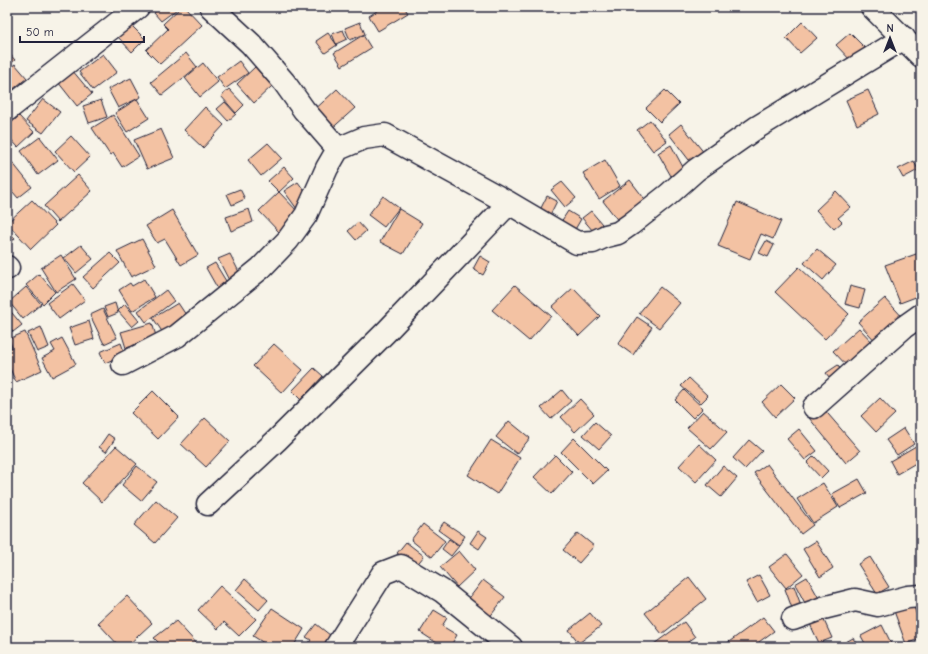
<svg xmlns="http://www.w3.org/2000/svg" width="928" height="654" font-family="'Comic Neue',sans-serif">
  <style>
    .building { fill: #f3c2a3; stroke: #22223b }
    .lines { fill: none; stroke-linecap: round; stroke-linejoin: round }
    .minor-casing { stroke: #22223b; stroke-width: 25 }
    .minor { stroke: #f7f3e8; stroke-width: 22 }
  </style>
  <rect width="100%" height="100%" fill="#f7f3e8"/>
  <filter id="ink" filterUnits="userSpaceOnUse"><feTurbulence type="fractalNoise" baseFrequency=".025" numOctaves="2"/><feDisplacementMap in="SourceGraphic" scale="8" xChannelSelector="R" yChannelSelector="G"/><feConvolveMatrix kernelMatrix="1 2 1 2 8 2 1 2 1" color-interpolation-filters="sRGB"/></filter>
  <g filter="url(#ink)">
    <!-- building -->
    <path class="building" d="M161,7H175L177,9L161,21L154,13Z
      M181,7H185L202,25L160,64L146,50L168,29L163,24Z
      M383,7H404L408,13L378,31L369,16Z
      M360,22L365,34L350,40L345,28Z
      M802,22L817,38L800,53L786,38Z
      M130,24L145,39L132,52L117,36Z
      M343,30L347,39L336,44L332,34Z
      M328,33L337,45L325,53L316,41Z
      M850,33L866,49L852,62L836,45Z
      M363,35L371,48L342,66L334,53Z
      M7,51L15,60L7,67Z
      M186,53L197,67L162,95L151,82Z
      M103,54L117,72L93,90L79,72Z
      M239,61L248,73L225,89L217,77Z
      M203,63L218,82L200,97L185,78Z
      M15,64L27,78L7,94V70Z
      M255,67L272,86L254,103L237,84Z
      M72,70L92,94L77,106L58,82Z
      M131,78L141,97L118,108L108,89Z
      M229,89L244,105L236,113L221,96Z
      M337,89L355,108L328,132L311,113Z
      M665,90L679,104L660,122L646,108Z
      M868,90L879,114L857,125L846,100Z
      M43,99L60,112L43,133L26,121Z
      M137,99L149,118L127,132L115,113Z
      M101,100L107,117L89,123L83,106Z
      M225,102L236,114L228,121L217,109Z
      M205,107L224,125L203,148L184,130Z
      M113,115L139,156L122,167L113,153L110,155L92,128Z
      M19,116L34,132L18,147L7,135V127Z
      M650,120L667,141L653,151L637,130Z
      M681,124L705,154L692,164L669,134Z
      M161,129L174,158L147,169L134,140Z
      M71,136L90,157L74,172L55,151Z
      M40,137L58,160L38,175L21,151Z
      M268,143L282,158L261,176L248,160Z
      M671,145L684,169L671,176L658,153Z
      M605,160L620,186L599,199L583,173Z
      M914,161L918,170L903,178L898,169Z
      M12,162L32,187L18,198L7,185V166Z
      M284,167L294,178L279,192L268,181Z
      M78,175L92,191L58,222L44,206Z
      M630,180L647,202L619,222L603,201Z
      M298,182L311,200L297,209L284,191Z
      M562,182L576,198L565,207L551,190Z
      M240,189L245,199L232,205L227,194Z
      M836,191L851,207L838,218L842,222L834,229L816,210Z
      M279,192L299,213L279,232L259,211Z
      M383,196L399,208L384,227L368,215Z
      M547,196L557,201L549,217L539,212Z
      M32,200L56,225L31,249L7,223Z
      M737,202L781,221L773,239L761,234L750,259L718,246Z
      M249,209L253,222L231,231L226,217Z
      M399,209L422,223L403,254L380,242Z
      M172,210L198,255L181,265L165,239L157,243L146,226Z
      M568,211L581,219L573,233L559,225Z
      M591,211L602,224L593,231L582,218Z
      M358,222L366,231L356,240L348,231Z
      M7,231L15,238L7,247Z
      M142,239L156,265L131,277L117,251Z
      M766,241L774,245L768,257L759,253Z
      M81,245L93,259L76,273L64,258Z
      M817,249L836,265L823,280L804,263Z
      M110,253L120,263L93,288L83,277Z
      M919,253L921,258V295L900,303L885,265Z
      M230,254L243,280L232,286L218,259Z
      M61,255L76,279L56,292L41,268Z
      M480,256L490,262L483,275L473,269Z
      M215,263L229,286L219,291L206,268Z
      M799,267L849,314L825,339L775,292Z
      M39,274L55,292L43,304L26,285Z
      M144,279L155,297L132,311L119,290L130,283L132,286Z
      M73,284L85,300L59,319L47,303Z
      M515,285L551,316L529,341L492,310Z
      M850,286L865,290L860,308L845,304Z
      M26,287L41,304L23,319L9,302Z
      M660,287L680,303L659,328L639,313Z
      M573,288L600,316L579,336L552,307Z
      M166,290L174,301L146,322L138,311Z
      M885,298L905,320L878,344L858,322Z
      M115,303L118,313L108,317L104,307Z
      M178,303L188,318L163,333L153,318Z
      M125,304L139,321L132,327L118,311Z
      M7,307L22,325L13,332L7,325Z
      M103,309L117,338L104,344L90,315Z
      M637,317L652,327L633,355L618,344Z
      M89,321L94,339L75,345L69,328Z
      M152,323L157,339L126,348L121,332Z
      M41,327L49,347L37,352L28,333Z
      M859,328L875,345L849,368L833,351Z
      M25,332L42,370L16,382L7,362V350L12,347L9,339Z
      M62,338L76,364L52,377L42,358L55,351L51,344Z
      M121,343L125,354L105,363L100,352Z
      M274,344L303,370L282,393L253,366Z
      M838,365L844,374L832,381L826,373Z
      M314,368L323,376L301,400L292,391Z
      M689,378L708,396L701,403L681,386Z
      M781,384L795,398L775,417L762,402Z
      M562,390L571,401L551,419L541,408Z
      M684,390L703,408L693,418L675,400Z
      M153,391L179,417L158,439L131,413Z
      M880,398L895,414L876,432L861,416Z
      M580,399L594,414L575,432L561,417Z
      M822,407L860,451L846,463L809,418Z
      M703,411L727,432L711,449L687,428Z
      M205,418L230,441L206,467L181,444Z
      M509,421L530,438L517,454L496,437Z
      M595,422L611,436L599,449L583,435Z
      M904,428L914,444L897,455L886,440Z
      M799,429L817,451L805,460L787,439Z
      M108,434L115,439L106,452L99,447Z
      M574,438L607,471L593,484L561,452Z
      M491,440L520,458L497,494L468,475Z
      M749,440L762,451L745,469L733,458Z
      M921,443V460L897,474L890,461Z
      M699,444L716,460L696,482L679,466Z
      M116,446L137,464L102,502L82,483Z
      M555,455L572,472L552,494L534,477Z
      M814,456L828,471L821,478L807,463Z
      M767,464L813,525L801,534L754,473Z
      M137,466L157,482L141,501L122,485Z
      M723,466L737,478L721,497L707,485Z
      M859,479L867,493L840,508L832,494Z
      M823,483L838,507L813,523L797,499Z
      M156,500L177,518L155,543L134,525Z
      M444,522L465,536L459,545L438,530Z
      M423,524L445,541L432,557L411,540Z
      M478,531L487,537L479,549L470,543Z
      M578,533L594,546L579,563L563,550Z
      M449,539L459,546L451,556L442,549Z
      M816,541L833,568L820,577L803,549Z
      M406,542L424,556L415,567L397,553Z
      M459,551L475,570L457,587L440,567Z
      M787,554L803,574L786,588L769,567Z
      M870,557L889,587L877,594L858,564Z
      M759,575L770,595L757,602L746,582Z
      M689,577L706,599L662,634L645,613Z
      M807,577L821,602L808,609L795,584Z
      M245,579L268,600L259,610L236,590Z
      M483,580L505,597L489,618L467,601Z
      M220,586L256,619L239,636L224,622L218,629L198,610Z
      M794,586L802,608L793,611L785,589Z
      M127,596L152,623L126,647H120L98,623Z
      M913,604L921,628V638L906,644L894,611Z
      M272,608L304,629L293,647H270L253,636Z
      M434,610L447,618L442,626L457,635L450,647H443L420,632Z
      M590,613L601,626L579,643L569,630Z
      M822,616L832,638L819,643L809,622Z
      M763,617L774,631L752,647H722Z
      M176,621L199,646L198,647H163L154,638Z
      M684,622L695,637L681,647H656L654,644Z
      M316,624L335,639L329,647H306L311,640L306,637Z
      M882,625L893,647H867L861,636Z
      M853,638L858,647H837Z"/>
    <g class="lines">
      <defs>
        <path id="minor" d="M211,7L251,44L284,82L304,110L338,149
          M872,7L921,56
          M7,110L138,7
          M7,267L8,268
          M123,364L177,336L261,268L288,240L306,215L327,168L338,149L364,138L385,135L509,203L577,243L593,242L606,236L618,233L631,224L668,195L696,170L756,128L904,38
          M814,407L904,327L921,315
          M208,504L277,440L386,332L509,203
          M793,619L823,608L855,600L878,605L908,597L921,596
          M336,647L383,573L401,566L442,591L511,647"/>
      </defs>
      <!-- minor casing -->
      <use href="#minor" class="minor-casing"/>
      <!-- minor -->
      <use href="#minor" class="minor"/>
    </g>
  </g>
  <!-- margin -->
  <rect width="928" height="654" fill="none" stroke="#f7f3e8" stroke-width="24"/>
  <rect x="12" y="12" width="904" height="630" fill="none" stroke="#22223b" stroke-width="1.5" filter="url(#ink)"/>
  <!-- north arrow -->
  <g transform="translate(890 38)" stroke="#f7f3e8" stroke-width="3" paint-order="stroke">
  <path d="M0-3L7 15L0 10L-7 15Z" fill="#22223b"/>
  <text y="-6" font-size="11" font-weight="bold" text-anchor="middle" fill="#22223b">N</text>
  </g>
  <!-- scale -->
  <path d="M20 36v6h124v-6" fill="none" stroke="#22223b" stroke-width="2"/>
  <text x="26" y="36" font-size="12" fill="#22223b" stroke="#f7f3e8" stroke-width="3" paint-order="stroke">50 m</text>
</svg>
